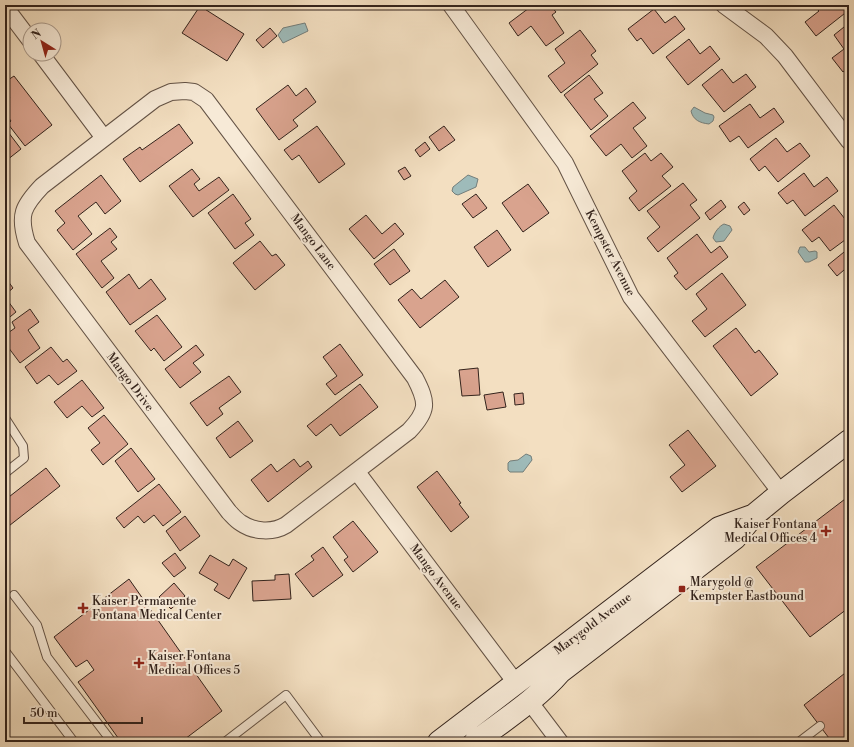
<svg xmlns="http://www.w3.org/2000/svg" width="854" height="747" font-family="'Libre Bodoni',serif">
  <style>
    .water { fill: #9ebbba; stroke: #737e7b }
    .building { fill: #d9a38e; stroke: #33231c }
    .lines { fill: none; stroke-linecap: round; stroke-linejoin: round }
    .lane-casing { stroke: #635245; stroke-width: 10 }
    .street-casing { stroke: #635245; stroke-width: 18 }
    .secondary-casing { stroke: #33231c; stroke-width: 24 }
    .lane { stroke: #f7ead7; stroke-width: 8 }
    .street { stroke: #f7ead7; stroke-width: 16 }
    .secondary { stroke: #f7ead7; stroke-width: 22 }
    .poi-dot { fill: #8f2418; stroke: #f7ead7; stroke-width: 1.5 }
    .labels { text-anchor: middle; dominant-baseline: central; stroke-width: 4; stroke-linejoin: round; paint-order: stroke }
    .street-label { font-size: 12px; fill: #33231c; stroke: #f7ead7 }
    .poi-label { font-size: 12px; fill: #33231c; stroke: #f7ead7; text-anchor: start }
  </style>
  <rect width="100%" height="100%" fill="#f3dfc1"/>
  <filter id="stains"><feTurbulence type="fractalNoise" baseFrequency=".005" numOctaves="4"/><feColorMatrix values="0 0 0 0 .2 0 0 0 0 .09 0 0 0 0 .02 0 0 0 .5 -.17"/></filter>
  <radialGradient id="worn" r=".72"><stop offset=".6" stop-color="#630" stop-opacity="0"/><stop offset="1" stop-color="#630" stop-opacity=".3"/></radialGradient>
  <!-- water -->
  <path class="water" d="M305,23L308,31L283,43L278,35L283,28Z
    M694,107L705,113L713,115L714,117L713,121L709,124C700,123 693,120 691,111Z
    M468,175L478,179L476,187L458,195L455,194L452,191L453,187Z
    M724,224L730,226L732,230L724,241L716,242L713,238C714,233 719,226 724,224Z
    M800,247H805L809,252L815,251L817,252V258L809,262H805L798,252Z
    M526,454L531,456L532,460L523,472H510L508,470V463L510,461L518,460Z"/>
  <!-- building -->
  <path class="building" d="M533,5H550L556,12L552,15L564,33L546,46L531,26L518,36L509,23Z
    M813,5H845L849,10L816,36L805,22L819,11Z
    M200,6L244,34L227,61L182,33Z
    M654,9L665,23L675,16L685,29L653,54L641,38L637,41L628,29Z
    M849,23V67L843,72L832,58L844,49L834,35Z
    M270,28L277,36L263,48L256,40Z
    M580,30L596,51L591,55L598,64L561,93L548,76L565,63L555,49Z
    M689,39L700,54L710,46L720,59L688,85L666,57Z
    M722,69L733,83L746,74L756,87L724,112L702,85Z
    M589,75L603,93L594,99L608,116L591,130L564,95Z
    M14,76L52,125L25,146L8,124L11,121L5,113V102L10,98L5,92V82Z
    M288,85L296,96L306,88L316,102L293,120L298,126L279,140L256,109Z
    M633,102L646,118L633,128L647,146L632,158L621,144L606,156L590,136Z
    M750,104L760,118L774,108L784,122L748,148L739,136L730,142L719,126Z
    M179,124L193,143L140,182L123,159L140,147L142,150Z
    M317,126L345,164L319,183L299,155L292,160L284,150Z
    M444,126L455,140L439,151L429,137Z
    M5,128L21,149L7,160L5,158Z
    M776,138L787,152L800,143L810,156L778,182L765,166L759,171L750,159Z
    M425,142L430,149L420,157L415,150Z
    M645,153L651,161L661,153L673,167L662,176L671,186L639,211L629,198L637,191L622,171Z
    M405,167L411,176L404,180L398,171Z
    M192,169L200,179L194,184L199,191L219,177L229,190L193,217L169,186Z
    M804,173L814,187L827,177L838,191L805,216L793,200L787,204L778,193Z
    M101,175L121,201L105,214L96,202L78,216L92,234L73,250L57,230L65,223L55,211Z
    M683,183L697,200L690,205L700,218L658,252L647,238L660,227L647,211Z
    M528,184L549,213L523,232L502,203Z
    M233,194L251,219L245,223L254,235L235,249L208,213Z
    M476,194L487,208L473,218L462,204Z
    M721,200L726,207L710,220L705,213Z
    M744,202L750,210L744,215L738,207Z
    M834,205L845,219L849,216V237L830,251L819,237L812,242L802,230Z
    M366,215L382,234L395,223L404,234L374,259L349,229Z
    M110,228L117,237L111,242L117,249L101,261L114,278L102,288L76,254Z
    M497,230L511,250L488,267L474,247Z
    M697,234L711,253L720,246L728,257L686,290L674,276L678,273L667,258Z
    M260,241L272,256L276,254L285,265L255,290L233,263Z
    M849,248V277L844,270L837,276L828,265Z
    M394,249L410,271L390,285L374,264Z
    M722,273L746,305L705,337L692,321L707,309L696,294Z
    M129,274L139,289L151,279L166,299L130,325L106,292Z
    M5,277L13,288L5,295Z
    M445,280L459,297L420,328L398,300L412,289L421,299Z
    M5,297L16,312L5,321Z
    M30,309L39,322L28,330L40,348L20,363L5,343V335L15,328L12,322Z
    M157,315L182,347L164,361L154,348L151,351L135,331Z
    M736,328L755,353L759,350L778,374L751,396L713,346Z
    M340,344L363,375L335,395L326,384L337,376L323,357Z
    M196,345L204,355L193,363L201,372L180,388L165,369Z
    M51,347L63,362L67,359L77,371L58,385L49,375L37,384L25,367Z
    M478,368L480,395L462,396L459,370Z
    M229,376L241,392L219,408L223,414L207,426L190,403Z
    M82,380L104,408L92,417L82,406L67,418L54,402Z
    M360,384L378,407L340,436L331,424L316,436L307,426Z
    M503,392L506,407L487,410L484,395Z
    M523,393L524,404L515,405L514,394Z
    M104,415L128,444L103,465L91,450L100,443L88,428Z
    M238,421L253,441L230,458L216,438Z
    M688,430L716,466L682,492L670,477L685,465L669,445Z
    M131,448L155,479L138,492L115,461Z
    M294,459L300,467L308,461L312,467L268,502L251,480L271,464L277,472Z
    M46,468L60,486L5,529V500Z
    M437,471L461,503L459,504L469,517L451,532L417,487Z
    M159,484L181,512L163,526L154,515L144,523L138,516L124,528L116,518Z
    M849,496V609H847L810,637L756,567Z
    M185,516L200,536L180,551L166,531Z
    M353,521L378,552L353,572L344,560L348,557L333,537Z
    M323,547L343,575L313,597L295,574L314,560L311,556Z
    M175,553L186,568L174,577L162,563Z
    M210,555L229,566L233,559L247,568L229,599L214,590L218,584L199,573Z
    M289,574L291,599L253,601L252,581L275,580V575Z
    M129,579L222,711L181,742H121L78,682L94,670L87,660L76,667L54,637Z
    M174,583L185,596L171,609L159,597Z
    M849,670V742H832L804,705Z"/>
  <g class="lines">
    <defs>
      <path id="lane" d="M5,418L23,446L24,458L5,473
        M14,595L37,625L47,657L112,742
        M5,651L74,742
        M225,742L286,695L321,742
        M799,742L820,726"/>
      <path id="street" d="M451,5L565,163L631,297L781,493
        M724,5L766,36L785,56L849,141
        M5,7L30,40
        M41,54L104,138
        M185,91L194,92L206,100L415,378C428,403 428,411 409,431L286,525C273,533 254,532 241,523C236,520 233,516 229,512L27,243C18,215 23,206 42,186L155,99L171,92Z
        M357,472L516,683
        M529,701L560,742"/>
      <path id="secondary" d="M439,742L719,528L752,516
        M475,742C504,720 536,700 560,672L735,538L753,516L781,493L849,441"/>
    </defs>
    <!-- lane casing -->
    <use href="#lane" class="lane-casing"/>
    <!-- street casing -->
    <use href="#street" class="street-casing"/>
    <!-- secondary casing -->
    <use href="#secondary" class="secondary-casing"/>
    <!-- lane -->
    <use href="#lane" class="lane"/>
    <!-- street -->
    <use href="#street" class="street"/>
    <!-- secondary -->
    <use href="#secondary" class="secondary"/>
  </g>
  <!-- markers -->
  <g class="poi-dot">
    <path d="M824 525h4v4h4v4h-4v4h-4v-4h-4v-4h4z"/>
    <rect x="678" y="585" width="8" height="8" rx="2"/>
    <path d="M81 602h4v4h4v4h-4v4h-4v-4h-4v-4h4z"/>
    <path d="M137 657h4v4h4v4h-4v4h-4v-4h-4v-4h4z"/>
  </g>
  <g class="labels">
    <!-- street labels -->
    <g class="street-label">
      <text transform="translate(313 242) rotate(53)">Mango Lane</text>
      <text transform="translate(610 253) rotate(63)">Kempster Avenue</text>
      <text transform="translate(130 382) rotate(53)">Mango Drive</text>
      <text transform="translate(436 577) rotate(53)">Mango Avenue</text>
      <text transform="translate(593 624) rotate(-37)">Marygold Avenue</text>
    </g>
    <!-- poi labels -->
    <g class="poi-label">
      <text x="817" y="524" text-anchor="end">Kaiser Fontana<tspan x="817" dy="14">Medical Offices 4</tspan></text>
      <text x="690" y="582">Marygold @<tspan x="690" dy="14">Kempster Eastbound</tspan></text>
      <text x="92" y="601">Kaiser Permanente<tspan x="92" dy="14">Fontana Medical Center</tspan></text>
      <text x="148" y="656">Kaiser Fontana<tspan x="148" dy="14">Medical Offices 5</tspan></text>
    </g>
  </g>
  <!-- margin -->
  <rect width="854" height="747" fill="none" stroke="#f3dfc1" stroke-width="20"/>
  <rect x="6" y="6" width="842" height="735" fill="none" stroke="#33231c" stroke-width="2"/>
  <rect x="10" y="10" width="834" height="727" fill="none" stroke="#33231c"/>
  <!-- north arrow -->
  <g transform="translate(42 42) rotate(323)"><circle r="19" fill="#f7ead7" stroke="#a99a8c"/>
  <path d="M0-3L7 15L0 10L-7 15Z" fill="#8f2418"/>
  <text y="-6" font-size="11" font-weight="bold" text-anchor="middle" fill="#33231c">N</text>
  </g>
  <!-- scale -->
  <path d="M24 717v6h118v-6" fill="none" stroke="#33231c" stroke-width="2"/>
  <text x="30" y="717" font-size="12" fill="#33231c" stroke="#f7ead7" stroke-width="3" paint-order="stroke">50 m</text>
  <rect width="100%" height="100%" filter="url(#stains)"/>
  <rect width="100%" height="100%" fill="url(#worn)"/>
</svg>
